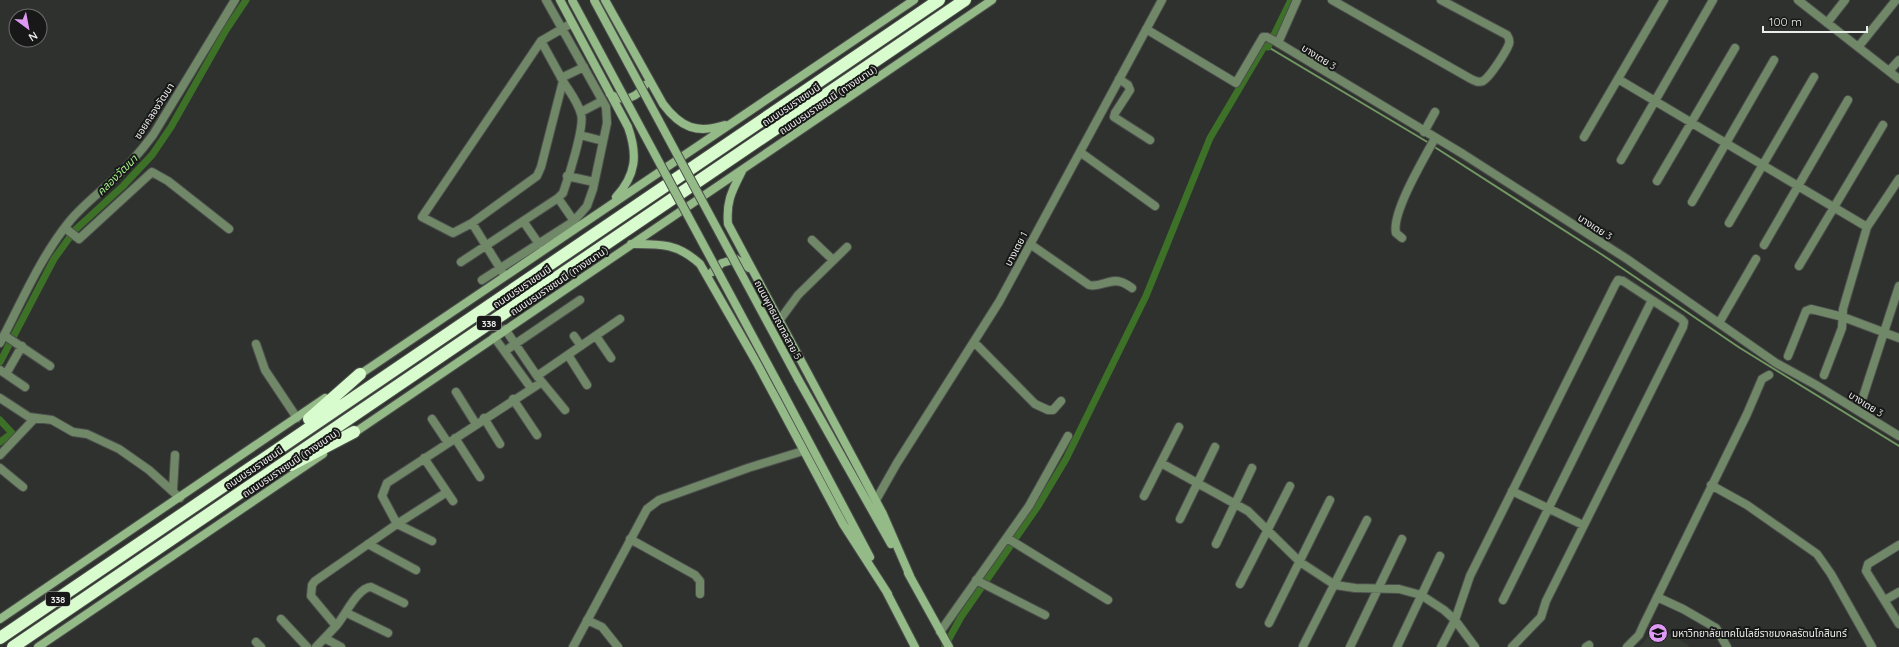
<svg xmlns="http://www.w3.org/2000/svg" width="1899" height="647" font-family="Quicksand,'Noto Sans Thai',sans-serif">
  <style>
    .built { fill: #363c34 }
    .lines { fill: none; stroke-linecap: round; stroke-linejoin: round }
    .stream { stroke: #719662; stroke-width: 2 }
    .canal { stroke: #3d7128; stroke-width: 7 }
    .street-casing { stroke: #4c4f4c; stroke-width: 10 }
    .secondary-casing { stroke: #4c4f4c; stroke-width: 10 }
    .highway-casing { stroke: #4c4f4c; stroke-width: 14 }
    .street { stroke: #708868; stroke-width: 8 }
    .secondary { stroke: #94ba87; stroke-width: 8 }
    .highway { stroke: #d8fccd; stroke-width: 12 }
    .secondary-bridge-casing { stroke: #4c4f4c; stroke-width: 10; stroke-linecap: butt }
    .secondary-bridge { stroke: #94ba87; stroke-width: 8 }
    .labels { text-anchor: middle; dominant-baseline: central; stroke-width: 4; stroke-linejoin: round; paint-order: stroke }
    .shield { fill: #171817; stroke: #abadab; stroke-width: 1 }
    .shield-label { font-size: 9px; font-weight: bold; fill: #ebedeb }
    .street-label { font-size: 10px; fill: #ebedeb; stroke: #171817 }
    .poi-label { font-size: 10px; fill: #ebedeb; stroke: #171817; text-anchor: start }
    .water-label { font-size: 11px; font-style: italic; fill: #a3ec89; stroke: #171817 }
  </style>
  <rect width="100%" height="100%" fill="#2e312e"/>
  <!-- built -->
  <path class="built" d="M1653,625L1687,644L1689,647H1639L1645,641Z"/>
  <g class="lines">
    <!-- stream -->
    <path class="stream" d="M1268,47L1429,143
      M1433,146L1601,254L1740,348L1899,446"/>
    <!-- canal -->
    <path class="canal" d="M0,362L54,259L75,230L123,186L152,155L171,127L226,30L246,0
      M0,420L12,433L0,442
      M945,646L961,617L1038,506L1066,459L1146,296L1210,138L1265,45L1268,47L1291,0"/>
    <defs>
      <path id="street" d="M1332,0L1471,79C1475,81 1478,83 1483,81C1490,77 1506,52 1509,44C1510,41 1509,38 1507,35L1441,0
        M1798,0L1899,79
        M1827,23L1845,0
        M1146,29L1236,83L1263,37H1267L1275,41L1463,154L1627,259L1776,363L1816,385L1899,436
        M541,41L563,81L541,167L537,176L472,223L453,233L422,217L541,41L572,23
        M1278,43L1297,0
        M1859,46L1896,0
        M1890,70L1899,60
        M561,78L584,67
        M1119,79L1128,85L1130,90L1115,113L1114,117L1150,140
        M1618,79L1867,227
        M581,112L602,101
        M1424,132L1435,112
        M580,135L603,141
        M1584,137L1664,0
        M1080,152L1155,206
        M1621,160L1713,0
        M567,176L594,182
        M1657,181L1735,48
        M558,198L574,221
        M1692,202L1774,60
        M523,221L539,244
        M472,223L503,273
        M1729,223L1814,77
        M65,228L79,239L152,172L168,181L229,229
        M1402,238L1396,233C1391,213 1425,157 1435,138
        M812,240L833,260
        M1030,244L1089,285C1100,288 1110,278 1121,282C1125,283 1129,286 1132,288
        M1764,245L1848,100
        M461,262L558,198L563,193C568,179 585,126 581,114C578,102 569,91 563,81
        M1799,266L1883,125
        M482,280L574,221L587,206L593,189L607,123L606,107L546,0
        M779,321L798,295L847,247
        M1719,323L1756,259
        M505,329L537,376L565,410
        M4,335L50,366
        M574,336L581,346
        M596,336L611,358
        M494,337L531,388
        M974,342L1035,404L1048,410H1053L1061,401
        M0,343C21,303 40,258 69,222C82,206 98,194 113,180C128,166 141,151 153,135L235,0
        M256,344L265,370L297,418
        M505,351L580,300
        M568,355L587,385
        M1788,356L1806,311L1811,309L1843,317L1899,338
        M0,370L25,387
        M6,374L22,346
        M1824,375L1842,328L1843,309L1867,227L1899,179
        M537,376L620,319
        M456,392L476,424
        M0,398L29,417L52,420L73,432L87,434L119,449L149,470L180,498
        M513,399L537,435
        M1862,400L1899,286
        M484,418L500,444
        M432,419L448,443
        M455,438L480,477
        M0,455L35,418
        M424,458L453,501
        M1161,463L1248,511L1300,562L1335,585L1355,588L1399,589L1421,595L1444,610L1455,620L1475,647
        M0,468L23,487
        M1711,485L1747,505L1817,554L1831,574L1872,647
        M173,490L175,455
        M1512,491L1583,525
        M1144,496L1179,427
        M876,500L897,463L999,302L1162,0
        M1180,519L1215,447
        M397,524L447,492
        M397,524L432,541
        M1007,538L1108,600
        M630,539L695,575L700,581V594
        M368,544L416,570
        M1216,544L1252,468
        M1899,545L1868,564L1866,571L1899,624
        M976,580L1045,615
        M1240,584L1290,486
        M1657,597L1683,609L1716,628L1727,647
        M1503,600L1652,300
        M1885,600L1899,592
        M347,613L388,633
        M281,619L307,647
        M587,620L602,627L618,647
        M1269,623L1330,500
        M336,626C345,616 357,588 371,587L404,603
        M940,632L1029,506L1068,436
        M326,639L341,647
        M256,642L261,647
        M1303,646L1367,520
        M316,647L336,626L311,596L312,585L315,581L397,524L382,496L387,483L542,382
        M573,647L647,509L659,500L748,468L803,451
        M1350,647L1402,539
        M1397,647L1440,556
        M1441,647L1455,620L1470,576L1615,285L1618,280L1623,281L1681,319L1684,322L1683,327L1546,601L1541,617L1512,647
        M1586,647L1589,645
        M1627,647L1639,635L1643,626L1747,414L1762,379L1769,375"/>
      <path id="secondary" d="M560,0L628,127C638,155 636,175 616,197
        M605,0L663,104C681,128 697,134 725,125
        M610,94C624,103 637,98 645,85
        M742,171C732,191 726,201 728,224L883,514L910,576
        M631,244C660,244 677,243 700,264L758,365L843,524L888,594
        M712,272L722,263L736,259L749,268
        M356,377L914,0
        M798,379L891,544
        M781,389L870,557
        M351,435L992,0
        M908,573L949,647
        M886,591L915,647
        M0,619L325,398
        M38,647L323,454"/>
      <path id="highway" d="M309,419L360,374
        M291,465L354,432
        M0,638L939,0
        M13,647L965,0"/>
    </defs>
    <!-- street casing -->
    <use href="#street" class="street-casing"/>
    <!-- secondary casing -->
    <use href="#secondary" class="secondary-casing"/>
    <!-- highway casing -->
    <use href="#highway" class="highway-casing"/>
    <!-- street -->
    <use href="#street" class="street"/>
    <!-- secondary -->
    <use href="#secondary" class="secondary"/>
    <!-- highway -->
    <use href="#highway" class="highway"/>
    <defs>
      <path id="secondary-bridge" d="M572,0L781,389
        M594,0L798,379"/>
    </defs>
    <!-- secondary-bridge casing -->
    <use href="#secondary-bridge" class="secondary-bridge-casing"/>
    <!-- secondary-bridge -->
    <use href="#secondary-bridge" class="secondary-bridge"/>
  </g>
  <!-- icons -->
  <defs>
    <symbol id="university-disc" viewBox="-11 -11 22 22"><circle r="9.5" fill="#dd99f3" stroke="#171817"/><path d="M0-5L7-2L0 1L-7-2ZM-4 1L0 2.5L4 1V4Q0 6-4 4Z" fill="#111"/></symbol>
  </defs>
  <g fill-rule="evenodd">
    <use href="#university-disc" x="1647" y="622" width="22" height="22"/>
  </g>
  <g class="labels">
    <!-- shield labels -->
    <g class="shield">
      <rect x="477" y="316" width="24" height="14" rx="3"/>
      <rect x="46" y="592" width="24" height="14" rx="3"/>
    </g>
    <g class="shield-label">
      <text x="489" y="323">338</text>
      <text x="58" y="599">338</text>
    </g>
    <!-- street labels -->
    <g class="street-label">
      <text transform="translate(1319 57) rotate(32)">บางเตย 3</text>
      <text transform="translate(828 100) rotate(-34)">ถนนบรมราชชนนี (ทางขนาน)</text>
      <text transform="translate(791 105) rotate(-34)">ถนนบรมราชชนนี</text>
      <text transform="translate(154 111) rotate(-57)">ซอยคลองวัฒนา</text>
      <text transform="translate(1595 227) rotate(33)">บางเตย 3</text>
      <text transform="translate(1016 249) rotate(-62)">บางเตย 1</text>
      <text transform="translate(559 281) rotate(-34)">ถนนบรมราชชนนี (ทางขนาน)</text>
      <text transform="translate(522 287) rotate(-34)">ถนนบรมราชชนนี</text>
      <text transform="translate(778 320) rotate(62)">ถนนพุทธมณฑลสาย 5</text>
      <text transform="translate(1866 404) rotate(32)">บางเตย 3</text>
      <text transform="translate(291 463) rotate(-34)">ถนนบรมราชชนนี (ทางขนาน)</text>
      <text transform="translate(254 468) rotate(-34)">ถนนบรมราชชนนี</text>
    </g>
    <!-- poi labels -->
    <g class="poi-label">
      <text x="1672" y="633">มหาวิทยาลัยเทคโนโลยีราชมงคลรัตนโกสินทร์</text>
    </g>
    <!-- water labels -->
    <g class="water-label">
      <text transform="translate(117 175) rotate(-45)">คลองวัฒนา</text>
    </g>
  </g>
  <!-- north arrow -->
  <g transform="translate(28 28) rotate(148)"><circle r="19" fill="#171817" stroke="#6c6d6c"/>
  <path d="M0-3L7 15L0 10L-7 15Z" fill="#dd99f3"/>
  <text y="-6" font-size="11" font-weight="bold" text-anchor="middle" fill="#ebedeb">N</text>
  </g>
  <!-- scale -->
  <path d="M1763 26v6h104v-6" fill="none" stroke="#ebedeb" stroke-width="2"/>
  <text x="1769" y="26" font-size="12" fill="#ebedeb" stroke="#171817" stroke-width="3" paint-order="stroke">100 m</text>
</svg>
